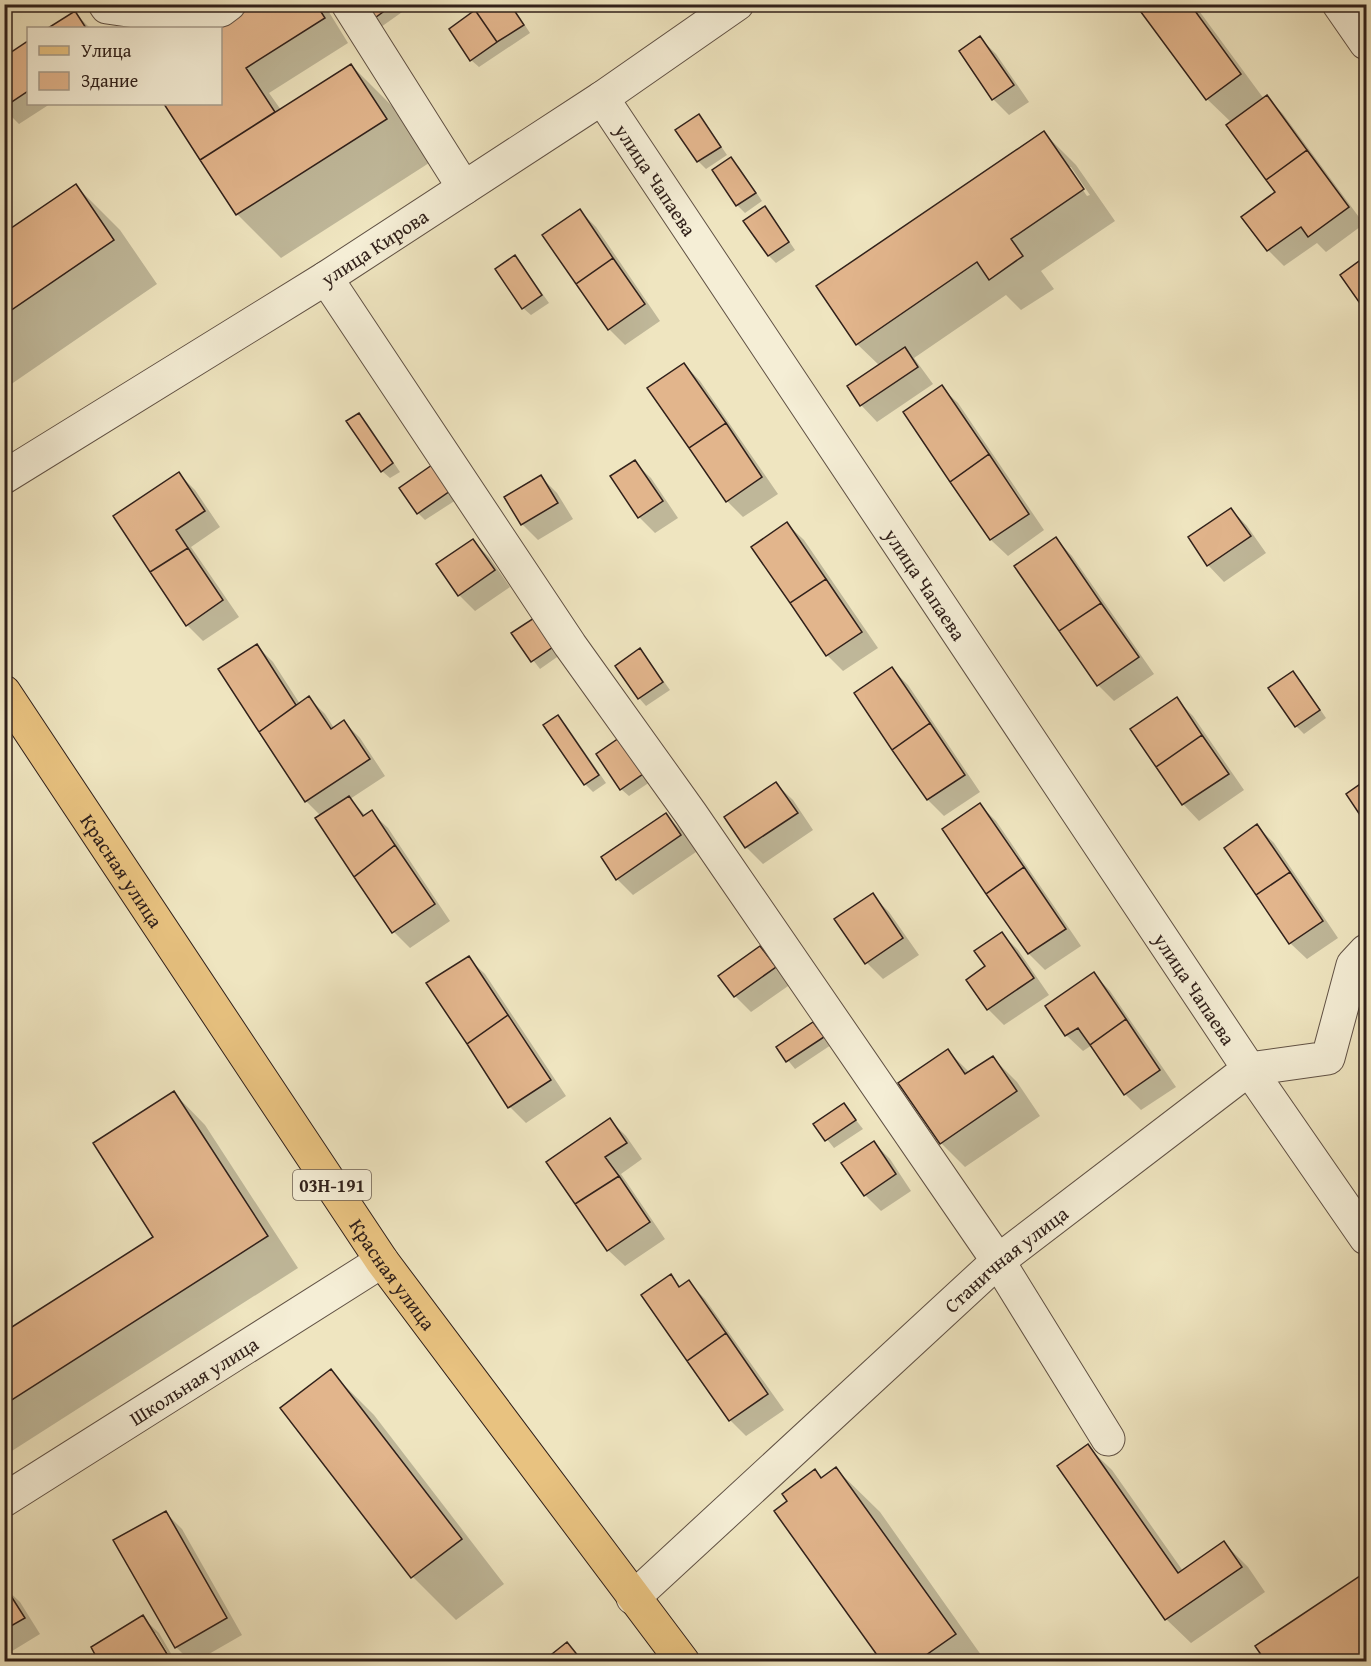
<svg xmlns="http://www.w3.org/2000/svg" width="1371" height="1666" font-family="'Gentium Book Plus',serif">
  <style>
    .shadow { fill: #0003; fill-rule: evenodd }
    .building { fill: #e2b58c; stroke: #30201a; stroke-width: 1.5 }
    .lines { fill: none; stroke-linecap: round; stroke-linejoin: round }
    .minor-casing { stroke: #605144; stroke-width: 35 }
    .major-casing { stroke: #30201a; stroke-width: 35 }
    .minor { stroke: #f5eed6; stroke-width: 33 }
    .major { stroke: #e8c280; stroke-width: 33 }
    .labels { text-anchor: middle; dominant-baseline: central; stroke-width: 6; stroke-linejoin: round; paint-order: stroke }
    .shield { fill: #f5eed6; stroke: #6b5e52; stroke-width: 1.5 }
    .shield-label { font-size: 18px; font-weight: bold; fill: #30201a }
    .street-label { font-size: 20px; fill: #30201a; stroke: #f5eed6 }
  </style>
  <rect width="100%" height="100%" fill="#efe5c0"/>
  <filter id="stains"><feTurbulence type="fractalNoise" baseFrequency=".00333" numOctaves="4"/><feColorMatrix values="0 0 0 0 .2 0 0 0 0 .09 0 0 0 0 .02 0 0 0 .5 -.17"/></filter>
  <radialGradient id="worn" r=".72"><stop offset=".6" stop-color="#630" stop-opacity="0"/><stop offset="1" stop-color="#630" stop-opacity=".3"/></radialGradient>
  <!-- shadow -->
  <path class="shadow" d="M259,4H324L348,43L269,93L281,110L351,65L395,109L429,163L281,258L237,214L166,104H220Z
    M363,4H401L405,10L381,27Z
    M487,4H511L530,33L479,67L471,60Z
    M1137,4H1194L1264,99L1267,97L1283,114L1364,224L1326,252L1317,243L1284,266L1268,250L1277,192L1232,123L1207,99Z
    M75,13L90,28H51Z
    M980,38L996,54L1029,102L1009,115L993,99Z
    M28,43V104H50L19,124L4,109V59Z
    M698,116L706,124L727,155L706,169L698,161L677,130Z
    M1044,133L1076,165L1115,221L1041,271L1054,289L1021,310L1006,295L914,358L933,384L877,422L861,405L880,366L857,344ZM1067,167H1071L1090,195L1087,196Z
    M731,159L739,167L762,201L745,213L737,205L714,171Z
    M76,186L120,230L157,284L7,387L4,385V235Z
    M764,208L772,216L795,250L776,263L769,256Z
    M580,211L596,227L660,321L625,345L609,329Z
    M515,257L522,265L549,303L531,315L523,308Z
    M1366,258V310L1342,275Z
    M684,364L700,381L778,494L743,517L727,501Z
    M941,387L958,403L1044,530L1008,556L991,540L905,412Z
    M359,415L367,423L400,472L390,478L382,471Z
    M634,462L651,478L678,518L655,533L639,517Z
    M432,467L456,500L425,520L418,513Z
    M179,474L195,490L220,527L191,547L239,617L203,641L187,625L115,516Z
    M540,476L557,493L573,519L538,540L522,524Z
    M1231,509L1247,526L1266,553L1224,582L1208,565L1190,538Z
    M787,524L804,540L878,648L843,671L827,655Z
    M1056,539L1072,556L1154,674L1114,701L1098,685Z
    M473,541L489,557L510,587L475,611L459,595Z
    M541,628L560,655L540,669L513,634Z
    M256,645L273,662L300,704L309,698L325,714L334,728L344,722L360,738L385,776L350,799L366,816L371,812L388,828L450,921L410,948L394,932L317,819L321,816L306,801L220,669Z
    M640,650L647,658L670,690L646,706L639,698Z
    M892,669L908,685L980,792L944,816L928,800L856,694Z
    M1293,673L1301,681L1326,718L1304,734L1296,726Z
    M1176,699L1193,716L1244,790L1199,821L1183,804L1132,730Z
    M558,717L566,725L606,783L593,792L585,784Z
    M619,740L650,782L629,796L621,789Z
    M1366,782V821L1348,794Z
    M776,784L793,800L813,830L763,864L746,847L726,818Z
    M980,805L996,821L1081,946L1045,970L1029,954L944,829Z
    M666,815L682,831L696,852L633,895L617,879Z
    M1257,826L1274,843L1338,938L1307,959L1290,943Z
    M872,895L889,912L919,955L883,979L867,963L836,920Z
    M1002,934L1018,950L1049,995L1004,1025L988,1009L987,967Z
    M760,948L776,964L791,984L751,1012L735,996Z
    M468,958L485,974L566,1096L526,1123L510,1107Z
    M1094,974L1110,991L1176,1087L1141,1110L1125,1094L1092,1045L1083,1051L1066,1035Z
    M813,1024L831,1045L795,1069L778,1048Z
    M948,1051L970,1073L993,1058L1017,1082L1040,1116L965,1167L941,1143Z
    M174,1093L205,1125L298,1268L4,1456V1334L155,1237Z
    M844,1105L863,1129L834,1148L815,1124Z
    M610,1120L626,1136L642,1159L621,1174L665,1239L625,1266L608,1250L548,1162Z
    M874,1143L890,1159L911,1191L881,1211L865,1195Z
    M670,1276L681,1287L689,1282L705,1299L784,1410L746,1436L730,1420L643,1295Z
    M330,1371L374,1415L504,1584L456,1620L413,1577Z
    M1087,1446L1112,1470L1183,1571L1224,1543L1248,1567L1265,1592L1191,1643L1166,1619Z
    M836,1469L880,1512L986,1662H884L815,1471L823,1478Z
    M166,1513L182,1529L242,1635L195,1662H191L176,1647Z
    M1366,1574V1662H1268L1257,1646Z
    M4,1587L20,1602L40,1634L4,1656Z
    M142,1617L159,1633L176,1662H173L156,1633H152Z"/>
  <!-- building -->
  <path class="building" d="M256,4H316L325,18L246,68L275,112L200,160L164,104H220V28H218Z
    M361,4H394L372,20Z
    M484,4H510L524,25L497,42L475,10Z
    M1135,4H1190L1241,74L1206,100Z
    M475,10L497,42L470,61L449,29Z
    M75,11L86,28H48Z
    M980,36L1014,85L992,100L959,51Z
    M28,41V91L4,107V57Z
    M351,64L387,119L236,215L200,160Z
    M1267,95L1307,150L1266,180L1226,125Z
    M699,114L721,147L697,162L675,130Z
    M1044,131L1084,189L1011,239L1023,256L989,280L977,262L856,345L816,286Z
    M1307,150L1349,207L1308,237L1301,227L1267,251L1241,217L1275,192L1266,180Z
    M731,157L756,193L736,206L712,170Z
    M76,184L114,240L4,315V233Z
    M765,206L789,242L768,256L743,221Z
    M580,209L613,258L576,284L542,235Z
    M515,255L542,295L522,309L495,269Z
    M1366,256V312L1340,275Z
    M613,258L645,304L608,330L576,284Z
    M905,347L918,367L860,406L847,386Z
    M684,363L726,423L689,448L647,388Z
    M942,385L989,454L950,482L903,412Z
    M359,413L393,463L381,472L346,421Z
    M726,423L762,477L726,502L689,448Z
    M989,454L1029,514L990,540L950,482Z
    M635,460L663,501L638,518L610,476Z
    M432,465L450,491L417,514L399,488Z
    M179,472L205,511L176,530L188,548L150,572L113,516Z
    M541,475L558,503L521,525L504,497Z
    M1231,508L1251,536L1207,566L1188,537Z
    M787,522L826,579L790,603L751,547Z
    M1056,537L1101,603L1059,631L1014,566Z
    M473,539L495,570L458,596L436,564Z
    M188,548L223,600L186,626L150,572Z
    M826,579L862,632L826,656L790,603Z
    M1101,603L1139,657L1097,686L1059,631Z
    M534,618L553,647L531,662L511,633Z
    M257,644L296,705L259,732L218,669Z
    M640,648L663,682L638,699L615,666Z
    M892,667L930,723L892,750L854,693Z
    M1293,671L1320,710L1295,727L1268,688Z
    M309,696L331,729L344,720L370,759L305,802L259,732Z
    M1177,697L1202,735L1156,767L1130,729Z
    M558,715L599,775L584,785L543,725Z
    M930,723L965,775L927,800L892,750Z
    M1202,735L1229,774L1182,805L1156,767Z
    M619,738L643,774L620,790L596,754Z
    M1366,780V824L1346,794Z
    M776,782L798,813L745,848L724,817Z
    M349,796L363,816L372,810L395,845L354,877L315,818Z
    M980,803L1024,867L986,894L942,829Z
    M666,813L681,835L616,880L601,857Z
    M1257,824L1290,872L1256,895L1224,848Z
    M395,845L435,904L392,933L354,877Z
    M1024,867L1066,929L1028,954L986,894Z
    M1290,872L1323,921L1289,944L1256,895Z
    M873,893L903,938L865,964L834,919Z
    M1002,932L1034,978L987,1010L966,980L985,966L974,951Z
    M760,946L776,967L734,997L718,976Z
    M469,956L508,1015L467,1044L426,983Z
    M1094,972L1126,1019L1090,1045L1078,1028L1065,1036L1045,1006Z
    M508,1015L551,1080L508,1108L467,1044Z
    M1126,1019L1160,1070L1124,1095L1090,1045Z
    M813,1022L824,1037L786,1062L776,1047Z
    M948,1049L965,1074L993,1056L1017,1091L940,1144L898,1083Z
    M174,1091L268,1236L4,1405V1332L153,1237L93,1143Z
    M844,1103L856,1120L825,1141L813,1124Z
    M610,1118L627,1143L605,1157L619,1176L575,1204L546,1162Z
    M874,1141L896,1174L864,1196L841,1163Z
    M619,1176L650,1222L607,1251L575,1204Z
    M671,1274L679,1287L689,1280L726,1333L687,1361L641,1295Z
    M726,1333L768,1394L729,1421L687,1361Z
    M331,1369L462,1539L411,1578L280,1408Z
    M1088,1444L1178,1573L1224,1541L1242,1567L1165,1620L1057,1466Z
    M836,1467L956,1634L916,1662H882L774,1511L787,1501L782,1494L815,1469L821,1478Z
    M166,1511L227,1618L175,1648L113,1540Z
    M1366,1572V1661L1266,1662L1255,1646Z
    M4,1585L25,1618L4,1630Z
    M143,1615L172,1662H99L91,1647Z
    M567,1642L583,1662H542Z"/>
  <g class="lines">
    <defs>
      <g id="minor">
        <path d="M105,4L107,7L190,19L221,10L229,4"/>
        <path d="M348,4L464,188"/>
        <path d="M1339,4L1366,43"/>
        <path id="s1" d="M602,98L1249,1069L1366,1238"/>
        <path d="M326,278L570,645L691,814L998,1261L1108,1439"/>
        <path id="s2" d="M4,477L326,278L602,98L737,4"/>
        <path id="s3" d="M4,1500L382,1261"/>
        <path id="s4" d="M633,1598L998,1261L1249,1069L1328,1058L1353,965L1366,951"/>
      </g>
      <g id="major">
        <path id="s5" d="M4,692L382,1261L683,1662"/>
      </g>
    </defs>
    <!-- minor casing -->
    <use href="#minor" class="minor-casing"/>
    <!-- major casing -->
    <use href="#major" class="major-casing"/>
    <!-- minor -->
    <use href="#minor" class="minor"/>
    <!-- major -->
    <use href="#major" class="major"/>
  </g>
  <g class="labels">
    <!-- shield labels -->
    <rect class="shield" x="293" y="1170" width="78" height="30" rx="4.5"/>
    <g class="shield-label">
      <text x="332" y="1185">03Н-191</text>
    </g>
    <!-- street labels -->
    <g class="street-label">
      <text stroke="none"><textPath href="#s1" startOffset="98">улица Чапаева</textPath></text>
      <text stroke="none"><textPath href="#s2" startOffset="436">улица Кирова</textPath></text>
      <text stroke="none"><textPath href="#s1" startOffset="584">улица Чапаева</textPath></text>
      <text stroke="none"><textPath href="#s5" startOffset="214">Красная улица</textPath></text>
      <text stroke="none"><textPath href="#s1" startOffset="1070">улица Чапаева</textPath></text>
      <text stroke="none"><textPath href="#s4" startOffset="504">Станичная улица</textPath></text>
      <text stroke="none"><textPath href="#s5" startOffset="700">Красная улица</textPath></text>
      <text stroke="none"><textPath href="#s3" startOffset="224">Школьная улица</textPath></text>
    </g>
  </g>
  <!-- margin -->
  <rect width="1371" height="1666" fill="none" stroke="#efe5c0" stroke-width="24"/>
  <rect x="6" y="6" width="1359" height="1654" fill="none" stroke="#30201a" stroke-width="3"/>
  <rect x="12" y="12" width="1347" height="1642" fill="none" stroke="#30201a" stroke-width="1.5"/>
  <!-- legend -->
  <rect x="27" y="27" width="195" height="78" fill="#f5eed6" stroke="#a69c8b" stroke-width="1.5"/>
  <rect x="39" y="46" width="30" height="9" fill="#e8c280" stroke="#a69c8b" stroke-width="1.5"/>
  <text x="81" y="57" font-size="18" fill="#30201a">Улица</text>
  <rect x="39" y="72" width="30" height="18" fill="#e2b58c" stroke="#a69c8b" stroke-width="1.5"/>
  <text x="81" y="87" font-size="18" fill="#30201a">Здание</text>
  <rect width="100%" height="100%" filter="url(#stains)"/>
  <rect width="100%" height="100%" fill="url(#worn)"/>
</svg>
